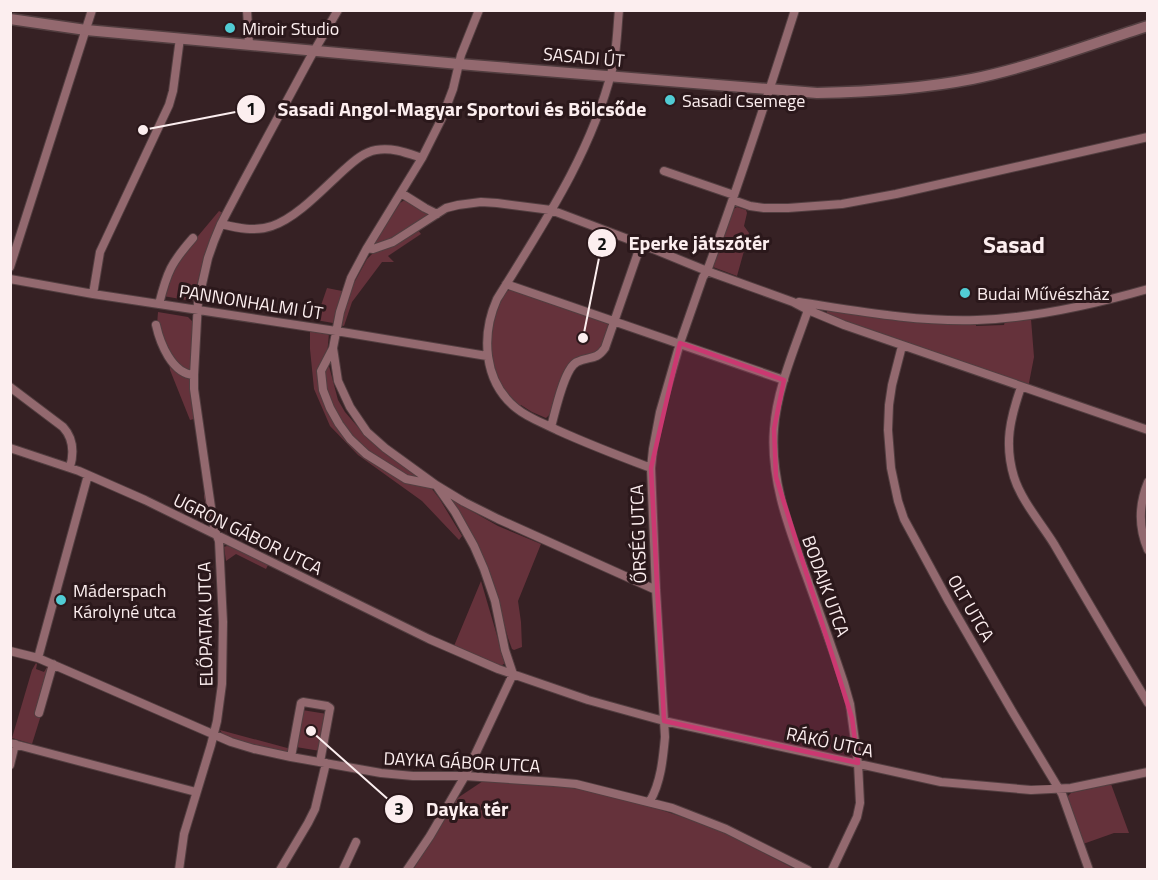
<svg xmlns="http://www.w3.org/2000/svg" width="1158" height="880" font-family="'Titillium Web',sans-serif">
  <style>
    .green { fill: #65323b }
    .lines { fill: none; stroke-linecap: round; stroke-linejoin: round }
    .stream { stroke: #963d50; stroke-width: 2 }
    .minor-casing { stroke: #523e40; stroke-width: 10 }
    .tertiary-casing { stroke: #523e40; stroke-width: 13 }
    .minor { stroke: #93696f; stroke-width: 8 }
    .tertiary { stroke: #93696f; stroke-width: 10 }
    .marked { fill: #cb3871; fill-opacity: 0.2; stroke: #cb3871; stroke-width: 4.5; stroke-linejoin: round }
    .poi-dot { fill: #51ccd4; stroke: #2b181b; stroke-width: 2 }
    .labels { text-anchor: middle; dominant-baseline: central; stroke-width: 6; stroke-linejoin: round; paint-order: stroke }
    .poi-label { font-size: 18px; fill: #fceeef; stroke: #2b181b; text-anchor: start }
    .street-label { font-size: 18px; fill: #fceeef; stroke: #2b181b }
    .district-label { font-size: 24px; font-weight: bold; fill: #fceeef; stroke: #2b181b }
    .leader { fill: none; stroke: #fceeef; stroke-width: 2 }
    .callout-dot { fill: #fceeef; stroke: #2b181b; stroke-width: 2 }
    .mark-label { font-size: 18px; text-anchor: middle; font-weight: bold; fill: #111 }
    .callout-label { font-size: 20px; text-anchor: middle; font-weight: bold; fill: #fceeef; stroke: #2b181b; stroke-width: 6; stroke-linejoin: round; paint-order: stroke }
  </style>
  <rect width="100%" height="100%" fill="#362124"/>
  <!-- green -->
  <path class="green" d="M403,201H406L427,213V216L416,225L382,244L378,245L376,243V241L400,203Z
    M737,207L746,210L747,213L744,226L749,233L737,276L713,267V263L732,210Z
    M219,211L223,213C211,241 199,270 194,300L192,301L163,296L178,260Z
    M418,230L421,234L388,256L394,262H382L352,302L344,326L340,325L347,296L367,259L373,253L386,248Z
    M327,288L342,291L333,323L316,320Z
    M512,289L606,323L608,324C608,333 605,346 598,352C592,356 578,359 570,363C567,376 557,411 546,418L532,412L521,405L519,407C515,402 509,398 505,393C484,364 488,322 505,292Z
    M830,310L976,323V326L1004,325L1005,321L1031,319L1034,357L1029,383L1028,385L839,319L827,314V311Z
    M158,312L188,317L194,323L190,379L194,419L190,420L170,370L168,351L157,325Z
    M310,330L329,333L327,356L329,366L338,400L345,412L364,434L428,484L439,498L462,536L459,540L422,501L358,455L330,426L314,389L310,349Z
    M454,501L498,526L541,544L518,601L521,622L522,647L514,650L512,649L508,638L491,578L453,502Z
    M227,546L232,547L268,565L266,569L236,554L226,561L224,547Z
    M481,581L505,663L501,666L454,646Z
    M36,663L37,664L36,669L44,672L47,667L49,668L42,712L32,744L12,738L32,670Z
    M302,710L327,714L320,751L296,747Z
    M220,730L291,749L285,752L260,747L223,735Z
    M483,781L555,785L590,791L643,804L713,827L795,869L413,870L456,799Z
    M1111,784L1129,833H1114L1083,844L1067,802V797L1071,793Z"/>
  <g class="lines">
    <!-- stream -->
    <path class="stream" d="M205,494L208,515L210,517"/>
    <defs>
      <path id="minor" d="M247,10L249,44
        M619,10C617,30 617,51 612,70C591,154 542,226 497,299C481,335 483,381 516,408C528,418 543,423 557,430C588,444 619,456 651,468
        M664,171L734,195
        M401,193L425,208L437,214
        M733,200L750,206L764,208H788L842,204L896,194L1148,137
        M221,224C237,228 255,232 272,226C297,218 325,187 345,169C354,161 364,152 376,150C392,147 407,153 422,158
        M367,248L422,158L442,118L453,89L461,55L479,10
        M10,267L92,10
        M10,279L93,294L336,331L487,356
        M506,284L784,380
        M93,294L100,252L169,105L173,91L180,38
        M799,302C858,311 917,322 977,320C1035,318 1092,305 1148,289
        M159,304C167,272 171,263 193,238
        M808,310C795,348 777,388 774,429C770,480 789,528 806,575C819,611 832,647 844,683L850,704L858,763L860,803L857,817L832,870
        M156,325C160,343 172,374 194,375
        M902,346L892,385L889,405L888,430L891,468L898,501L904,519L949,602L1012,711L1062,794L1089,870
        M333,348L321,371L323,390L330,408L339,424L350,439L366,454L406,479L436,485L464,502L498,519L656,590
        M10,387L63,427C74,439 74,453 70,467
        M1021,387C1010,419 1004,444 1014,477C1021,500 1041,523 1054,544C1085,597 1116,650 1148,703
        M551,427C555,413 564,368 577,362C589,356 596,361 605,348L641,244
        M10,448L79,471L145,500L429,639L498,669L588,700L664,721L941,782L1031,790L1071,788L1148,772
        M1148,482C1139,504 1138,527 1148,550
        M10,651L38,658L231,742L254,749L291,757L381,773L413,776H465L554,782L576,784L672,808L726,829L808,870
        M38,658L88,475
        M39,713L53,664
        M10,743L196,792
        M291,757L301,703L303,702L327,706L330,708L320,762
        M10,765L15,744
        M650,801C661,782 663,758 665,737L656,590L651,468L653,449L660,412L680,343L703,277L707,271C739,185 767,98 795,10
        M179,870L184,834L211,745L217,721L222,684L223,622L219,541L214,528L194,389V375L198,302L208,258L214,241L221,224L242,184L310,58L338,10
        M280,870L308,823L315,809L326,763
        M343,870L356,842
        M407,870L430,836L465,776L513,674L505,650L495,601L484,569L474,546L455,512L436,485L385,448L367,432L350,407L338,381L333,348L340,312L351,278L367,248L373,249L393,242L446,208L458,205L481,202L497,203L551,210L641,244L707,271L793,302L808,310L844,325L1148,430"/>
      <path id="tertiary" d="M10,19L86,30L459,64L817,93C869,92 921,89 972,79C1031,67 1091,44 1148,26"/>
    </defs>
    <!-- minor casing -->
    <use href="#minor" class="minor-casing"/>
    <!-- tertiary casing -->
    <use href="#tertiary" class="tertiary-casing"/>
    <!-- minor -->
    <use href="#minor" class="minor"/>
    <!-- tertiary -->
    <use href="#tertiary" class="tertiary"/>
  </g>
  <!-- marked area -->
  <path class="marked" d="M680,343L784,380L774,429L776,477L852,718L858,763L664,721L651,468Z"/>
  <!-- markers -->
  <g class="poi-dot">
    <circle cx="230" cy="28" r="6"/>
    <circle cx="670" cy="100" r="6"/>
    <circle cx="965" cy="293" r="6"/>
    <circle cx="61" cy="600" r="6"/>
  </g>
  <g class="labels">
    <!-- poi labels -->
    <g class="poi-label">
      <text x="242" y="28">Miroir Studio</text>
      <text x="682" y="100">Sasadi Csemege</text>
      <text x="977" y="293">Budai Művészház</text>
      <text x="73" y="590">Máderspach<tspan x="73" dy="21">Károlyné utca</tspan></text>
    </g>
    <!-- street labels -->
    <g class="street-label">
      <text transform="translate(584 57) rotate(5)">SASADI ÚT</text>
      <text transform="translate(251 302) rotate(9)">PANNONHALMI ÚT</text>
      <text transform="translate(248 534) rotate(26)">UGRON GÁBOR UTCA</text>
      <text transform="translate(638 534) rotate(-92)">ŐRSÉG UTCA</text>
      <text transform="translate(826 586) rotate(70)">BODAJK UTCA</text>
      <text transform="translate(971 608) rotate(60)">OLT UTCA</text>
      <text transform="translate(205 624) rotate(-91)">ELŐPATAK UTCA</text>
      <text transform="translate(830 742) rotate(12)">RÁKÓ UTCA</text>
      <text transform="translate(462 762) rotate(3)">DAYKA GÁBOR UTCA</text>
    </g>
    <!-- district labels -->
    <g class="district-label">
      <text x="1014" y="244">Sasad</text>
    </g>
  </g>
  <!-- callouts -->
  <path class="leader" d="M143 130L251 109M583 338L602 243M311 731L399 809"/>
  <g class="callout-dot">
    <circle cx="143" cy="130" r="6"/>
    <circle cx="583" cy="338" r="6"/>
    <circle cx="311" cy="731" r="6"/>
    <circle cx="251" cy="109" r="15"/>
    <circle cx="602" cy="243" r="15"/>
    <circle cx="399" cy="809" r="15"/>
  </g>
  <g class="mark-label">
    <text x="251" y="115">1</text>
    <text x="602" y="250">2</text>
    <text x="399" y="815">3</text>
  </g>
  <g class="callout-label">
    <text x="462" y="116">Sasadi Angol-Magyar Sportovi és Bölcsőde</text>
    <text x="699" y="250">Eperke játszótér</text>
    <text x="467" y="816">Dayka tér</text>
  </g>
  <!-- border -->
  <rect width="1158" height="880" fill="none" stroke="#fceeef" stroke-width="24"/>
</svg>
